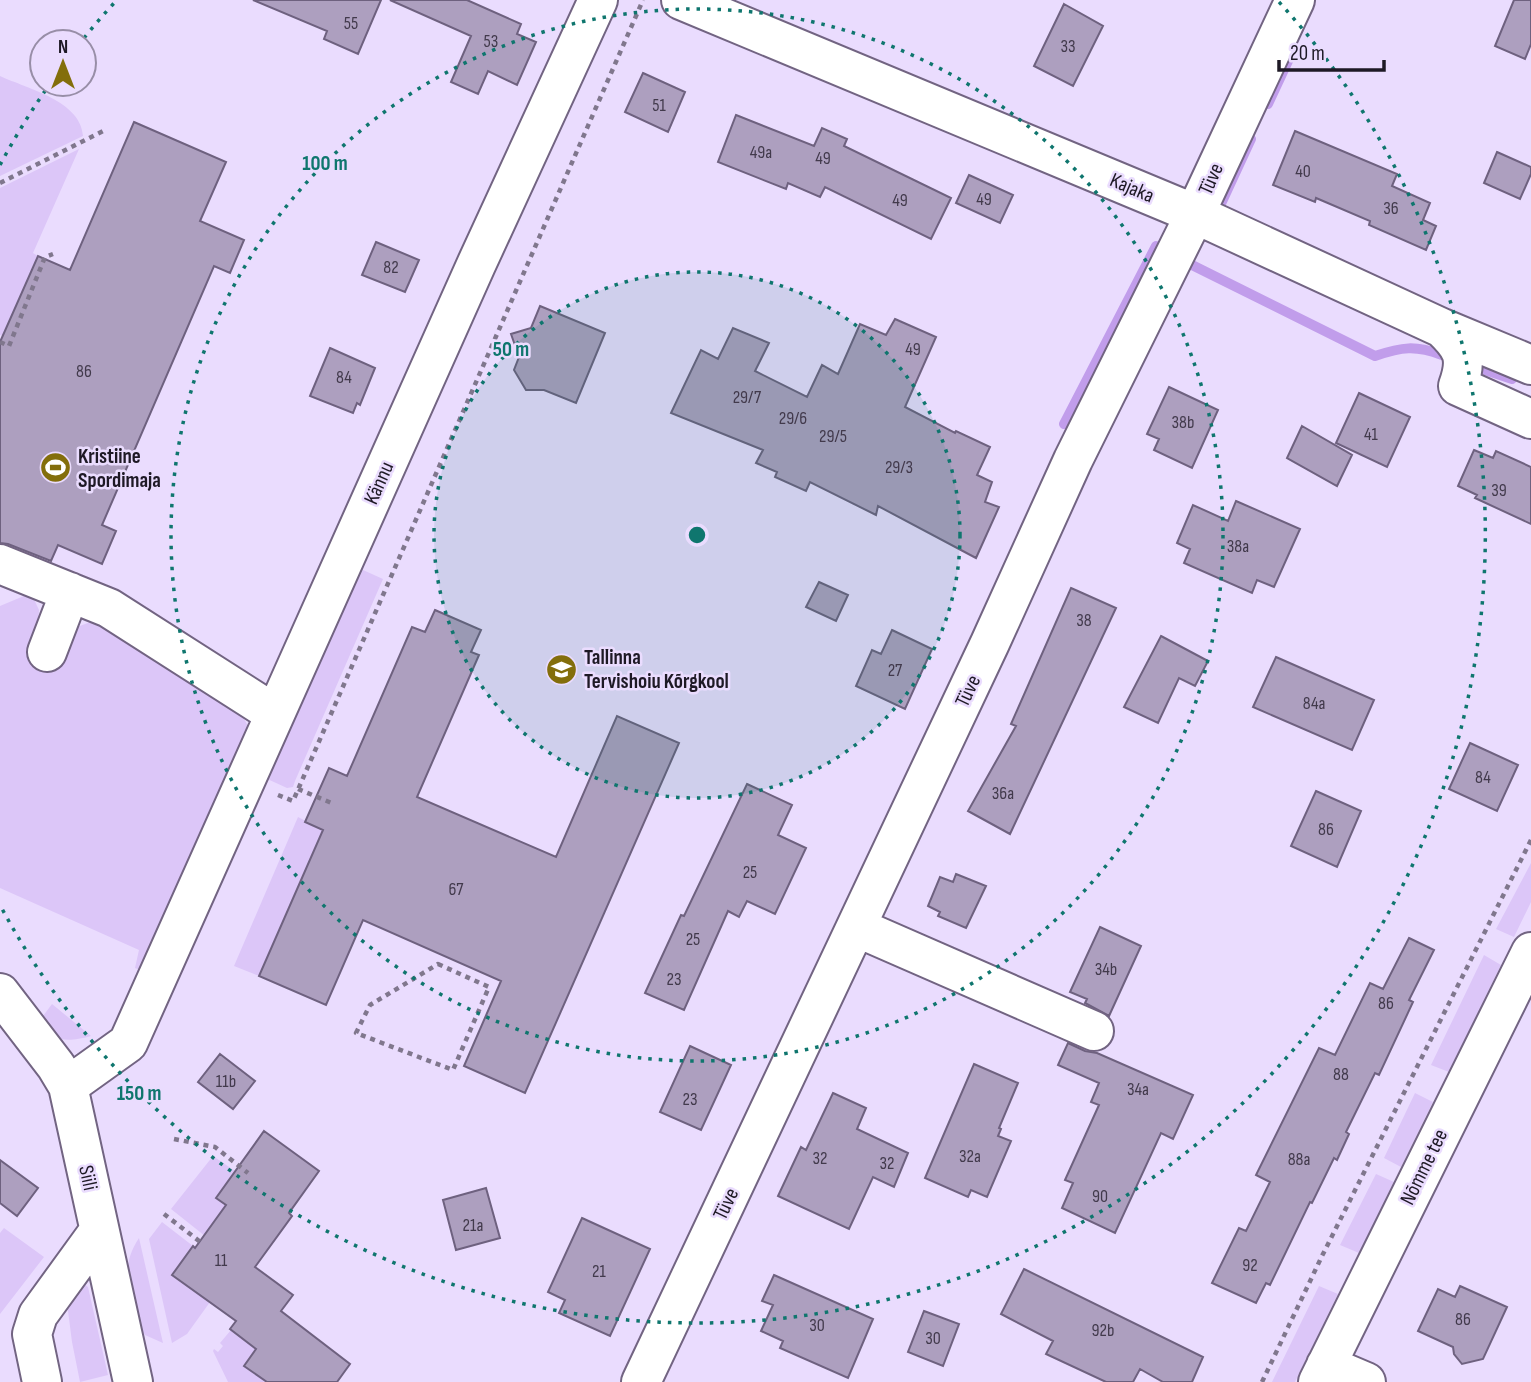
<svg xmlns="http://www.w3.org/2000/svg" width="1531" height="1382" font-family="'Sofia Sans Condensed',sans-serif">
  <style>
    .green { fill: #dcc6f8 }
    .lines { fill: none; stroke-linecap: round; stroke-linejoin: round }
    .stream { stroke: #c19deb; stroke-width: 10 }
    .building { fill: #ad9fbf; stroke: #6e617f; stroke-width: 2 }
    .minor-casing { stroke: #726482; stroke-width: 42 }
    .path { stroke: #80778d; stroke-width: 4.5; stroke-dasharray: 5 5; stroke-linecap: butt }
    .minor { stroke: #fff; stroke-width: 38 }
    .ring { fill: none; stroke: #0f766e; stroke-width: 3.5; stroke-dasharray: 3.5 7 }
    .labels { text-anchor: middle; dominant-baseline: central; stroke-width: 5; stroke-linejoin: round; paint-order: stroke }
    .number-label { font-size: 18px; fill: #423a4c }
    .street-label { font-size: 21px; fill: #1e1925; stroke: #eadcfe }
    .poi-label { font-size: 21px; font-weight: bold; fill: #1e1925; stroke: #eadcfe; text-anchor: start }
    .centre { fill: #0f766e; stroke: #eadcfe; stroke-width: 3.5 }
    .ring-label { font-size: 21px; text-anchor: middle; font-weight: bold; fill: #0f766e; stroke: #eadcfe; stroke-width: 5; stroke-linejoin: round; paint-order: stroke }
  </style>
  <rect width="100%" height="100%" fill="#eadcfe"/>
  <!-- green -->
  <path class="green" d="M0,76C28,89 81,101 83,136L0,176Z
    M79,149L33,253L38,256L3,336L0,335V188Z
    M363,570L383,579L295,781L293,787L287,788L263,777L356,572Z
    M31,593L39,610L38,625L77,627L96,620L239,710L249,728L140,970L135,968L139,950L0,888V606Z
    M298,817L323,830L259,976L234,966Z
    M1531,863V902L1514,937L1496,929Z
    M1484,955L1501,965L1449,1072L1431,1065Z
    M52,1004L91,1036C65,1043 58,1040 34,1028Z
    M1415,1093L1433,1102L1401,1167L1384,1158Z
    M213,1156L235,1171L216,1197L226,1205L205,1236L171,1209Z
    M1376,1174L1394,1182L1359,1253L1340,1245Z
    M162,1222L193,1246L172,1275L210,1302L187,1334L172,1343L149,1239Z
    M4,1228L44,1257L0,1314V1233Z
    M139,1238L163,1343L145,1335L141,1330C132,1295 117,1271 139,1238Z
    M84,1284L88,1287L108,1375L80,1382L72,1342L67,1303Z
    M1319,1286L1338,1294L1295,1382H1272Z
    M231,1330L256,1349L245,1366L267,1382H228L213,1351L214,1349L218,1352L223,1346L220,1343Z"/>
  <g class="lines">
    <!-- stream -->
    <path class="stream" d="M1268,104L1289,59
      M1220,206L1251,139
      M1192,265L1375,356C1402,347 1415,345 1442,355
      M1482,369L1512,379
      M1064,424L1156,246"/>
  </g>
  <!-- building -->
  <path class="building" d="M253,0H381L358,54L324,39L327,31Z
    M390,0H467L521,24L517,34L536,42L517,85L488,71L478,94L451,82L471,36Z
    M1514,0H1531V44L1525,59L1495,46Z
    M1064,4L1103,26L1073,86L1034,66Z
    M643,73L685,92L668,132L625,112Z
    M736,115L814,146L822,128L847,139L844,146L951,198L931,239L825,187L820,197L788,183L786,189L718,162Z
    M134,122L226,162L200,221L244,240L230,273L214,266L102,525L116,531L102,564L58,545L51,561L8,544L0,543V342L38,256L70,270Z
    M1295,131L1397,174L1392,186L1430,203L1423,220L1436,226L1426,250L1369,225L1370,221L1316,198L1315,202L1273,185Z
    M1497,152L1531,167V174L1520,199L1484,183Z
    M969,175L1013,195L1000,223L956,203Z
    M376,242L419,260L405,292L362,275Z
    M540,306L605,333L576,403L544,390H526L514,370L519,357L511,334L531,328Z
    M895,319L936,337L905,407L955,433L956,431L990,447L977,475L992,482L985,502L999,507L976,558L878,506L876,515L810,482L806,491L775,477L777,472L756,463L763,450L671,413L701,350L718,359L733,328L769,343L755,371L807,397L822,365L838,374L860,324L886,335Z
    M330,348L375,368L360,405L357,403L353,413L310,396Z
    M1169,387L1218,410L1192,468L1154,450L1159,439L1147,434Z
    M1359,393L1410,417L1387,467L1336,443Z
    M1302,426L1352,455L1337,486L1287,458Z
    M1474,450L1493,458L1496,451L1531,467V524L1475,498L1477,495L1458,486Z
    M1236,501L1300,529L1274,587L1257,580L1252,593L1184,563L1190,549L1177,543L1193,505L1228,521Z
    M819,582L848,595L836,621L806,607Z
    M1071,588L1116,608L1010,834L968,811L1016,726L1011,724Z
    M435,610L481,630L471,652L479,655L417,797L556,857L617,716L679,743L525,1093L464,1066L501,981L363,920L326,1005L259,976L323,830L305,822L329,768L347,776L412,627L425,632Z
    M892,630L932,649L905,709L856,686L872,650L881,654Z
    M1161,636L1208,661L1195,686L1179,678L1158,723L1124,707Z
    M1276,657L1374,700L1352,750L1253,707Z
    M1470,743L1518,765L1497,811L1449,789Z
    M747,784L792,805L778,835L806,848L775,914L747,901L739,917L728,911L684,1010L645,993L681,915L684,916Z
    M1316,791L1361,811L1337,867L1291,846Z
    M956,874L986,886L966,928L938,916L940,912L928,906L940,877L953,882Z
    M1100,927L1141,946L1109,1016L1085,1003L1087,999L1070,992Z
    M1409,938L1434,950L1409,1000L1413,1002L1379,1075L1375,1073L1346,1132L1349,1134L1337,1160L1334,1158L1312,1203L1310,1202L1270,1285L1266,1283L1256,1303L1212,1283L1239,1228L1246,1231L1270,1182L1256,1175L1319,1048L1335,1055L1370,983L1383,989Z
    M1068,1043L1085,1051L1097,1053L1193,1095L1173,1139L1161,1133L1115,1233L1062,1208L1073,1183L1065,1180L1099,1105L1091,1102L1099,1083L1058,1065Z
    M690,1046L731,1065L701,1130L660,1112Z
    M220,1054L255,1081L233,1109L198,1082Z
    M974,1064L1018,1083L999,1128L1001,1129L998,1136L1011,1141L987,1197L971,1190L968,1197L925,1178Z
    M833,1093L866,1108L857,1129L908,1153L894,1187L873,1177L849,1229L778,1196L801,1147L806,1150Z
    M264,1131L319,1171L289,1213L292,1216L255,1267L293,1295L281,1311L350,1364L337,1382H267L244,1366L256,1349L230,1329L236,1321L172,1275L193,1246L195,1248L226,1205L216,1198Z
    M0,1160L38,1188L17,1216L0,1203Z
    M486,1188L500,1238L456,1250L443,1200Z
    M582,1218L650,1249L610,1336L559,1313L565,1300L548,1292Z
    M1024,1269L1203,1357L1192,1382H1163L1140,1369L1133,1382H1106L1046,1354L1053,1341L1001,1314Z
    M774,1275L873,1319L848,1378L780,1348L783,1341L761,1331L773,1305L762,1301Z
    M1460,1286L1507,1307L1483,1359L1462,1364L1454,1354L1453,1347L1418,1331L1438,1289L1455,1297Z
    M924,1311L959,1324L943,1366L908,1352Z"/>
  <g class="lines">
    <defs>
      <path id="minor" d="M681,0L1195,214L1442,328C1463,348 1468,358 1458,386L1531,419
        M1442,328L1531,365
        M0,564L109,608L275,714
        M47,652L70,592
        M856,927L1094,1031
        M0,993L56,1066L68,1086L133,1382
        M68,1086L128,1043L476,265L598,0
        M1326,1365L1366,1382
        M42,1382L32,1334L38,1315L99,1231
        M641,1382L990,643L1073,460L1195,214L1295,0
        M1318,1382L1531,952"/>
    </defs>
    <!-- minor casing -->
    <use href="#minor" class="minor-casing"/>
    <!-- path -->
    <path class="path" d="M0,183L107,129
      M0,342L9,346L45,257L53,254
      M298,789L334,804
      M278,795L293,801L643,0
      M438,964L489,987L453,1070L356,1033L370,1005Z
      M174,1139L215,1147L248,1173
      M164,1214L203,1244
      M1262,1382L1322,1256L1531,840"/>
    <!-- minor -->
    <use href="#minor" class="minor"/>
  </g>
  <!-- distance rings -->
  <circle cx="697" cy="535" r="263" fill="#0f766e" fill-opacity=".12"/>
  <g class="ring">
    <circle cx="697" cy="535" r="263"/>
    <circle cx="697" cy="535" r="526"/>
    <path d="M0 165A789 789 0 0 1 47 88M84 38A789 789 0 0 1 115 2M1279 2A789 789 0 1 1 0 905"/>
  </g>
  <!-- icons -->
  <defs>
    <symbol id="stadium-disc" viewBox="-11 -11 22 22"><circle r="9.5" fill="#836e0b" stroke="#eadcfe"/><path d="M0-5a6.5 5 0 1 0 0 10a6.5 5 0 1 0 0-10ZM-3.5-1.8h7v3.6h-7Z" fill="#fff"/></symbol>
    <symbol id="university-disc" viewBox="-11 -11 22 22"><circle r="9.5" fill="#836e0b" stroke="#eadcfe"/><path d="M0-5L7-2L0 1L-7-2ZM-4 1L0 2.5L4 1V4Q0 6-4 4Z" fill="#fff"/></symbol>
  </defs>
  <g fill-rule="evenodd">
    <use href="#stadium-disc" x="38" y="450" width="35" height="35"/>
    <use href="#university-disc" x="544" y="652" width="35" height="35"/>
  </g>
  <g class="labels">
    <!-- number labels -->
    <g class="number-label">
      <text x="351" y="23">55</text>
      <text x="491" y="41">53</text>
      <text x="1068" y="46">33</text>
      <text x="659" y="105">51</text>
      <text x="761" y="152">49a</text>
      <text x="823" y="158">49</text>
      <text x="1303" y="171">40</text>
      <text x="984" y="199">49</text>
      <text x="900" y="200">49</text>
      <text x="1391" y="208">36</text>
      <text x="391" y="267">82</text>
      <text x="913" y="349">49</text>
      <text x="84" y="371">86</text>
      <text x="344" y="377">84</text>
      <text x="747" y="397">29/7</text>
      <text x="793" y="418">29/6</text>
      <text x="1183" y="422">38b</text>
      <text x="1371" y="434">41</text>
      <text x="833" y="436">29/5</text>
      <text x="899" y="467">29/3</text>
      <text x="1499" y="490">39</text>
      <text x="1238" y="546">38a</text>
      <text x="1084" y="620">38</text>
      <text x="895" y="670">27</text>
      <text x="1314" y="703">84a</text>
      <text x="1483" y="777">84</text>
      <text x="1003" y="793">36a</text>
      <text x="1326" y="829">86</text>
      <text x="750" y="872">25</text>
      <text x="456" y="889">67</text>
      <text x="693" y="939">25</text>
      <text x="1106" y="969">34b</text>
      <text x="674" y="979">23</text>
      <text x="1386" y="1003">86</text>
      <text x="1341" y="1074">88</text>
      <text x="226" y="1081">11b</text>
      <text x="1138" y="1089">34a</text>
      <text x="690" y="1099">23</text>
      <text x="970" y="1156">32a</text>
      <text x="820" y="1158">32</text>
      <text x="1299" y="1159">88a</text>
      <text x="887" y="1163">32</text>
      <text x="1100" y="1196">90</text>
      <text x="473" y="1225">21a</text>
      <text x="221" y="1260">11</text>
      <text x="1250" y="1265">92</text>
      <text x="599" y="1271">21</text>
      <text x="1463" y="1319">86</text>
      <text x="817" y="1325">30</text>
      <text x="1103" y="1330">92b</text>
      <text x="933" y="1338">30</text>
    </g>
    <!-- street labels -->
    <g class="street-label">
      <text transform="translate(1211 179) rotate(-66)">Tüve</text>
      <text transform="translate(1132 188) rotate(23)">Kajaka</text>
      <text transform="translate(379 483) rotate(-66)">Kännu</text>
      <text transform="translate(968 691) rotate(-65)">Tüve</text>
      <text transform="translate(1424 1167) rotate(-64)">Nõmme tee</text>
      <text transform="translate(88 1178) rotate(78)">Siili</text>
      <text transform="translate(726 1204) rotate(-65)">Tüve</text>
    </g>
    <!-- poi labels -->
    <g class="poi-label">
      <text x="78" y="456">Kristiine<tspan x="78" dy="24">Spordimaja</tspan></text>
      <text x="584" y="657">Tallinna<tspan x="584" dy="24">Tervishoiu Kõrgkool</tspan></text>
    </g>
  </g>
  <circle cx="697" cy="535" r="10" class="centre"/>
  <g class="ring-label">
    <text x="325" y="170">100 m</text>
    <text x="511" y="356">50 m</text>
    <text x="139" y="1100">150 m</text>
  </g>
  <!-- north arrow -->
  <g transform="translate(63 63)"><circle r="33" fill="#eadcfe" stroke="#988ea7" stroke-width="2"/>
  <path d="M0-5L12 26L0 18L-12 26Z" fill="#836e0b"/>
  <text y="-10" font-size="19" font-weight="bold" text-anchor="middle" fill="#1e1925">N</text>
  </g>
  <!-- scale -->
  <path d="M1279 60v10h105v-10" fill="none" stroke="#1e1925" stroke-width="3.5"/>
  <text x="1290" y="60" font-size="21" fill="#1e1925" stroke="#eadcfe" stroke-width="5" paint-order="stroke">20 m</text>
</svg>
